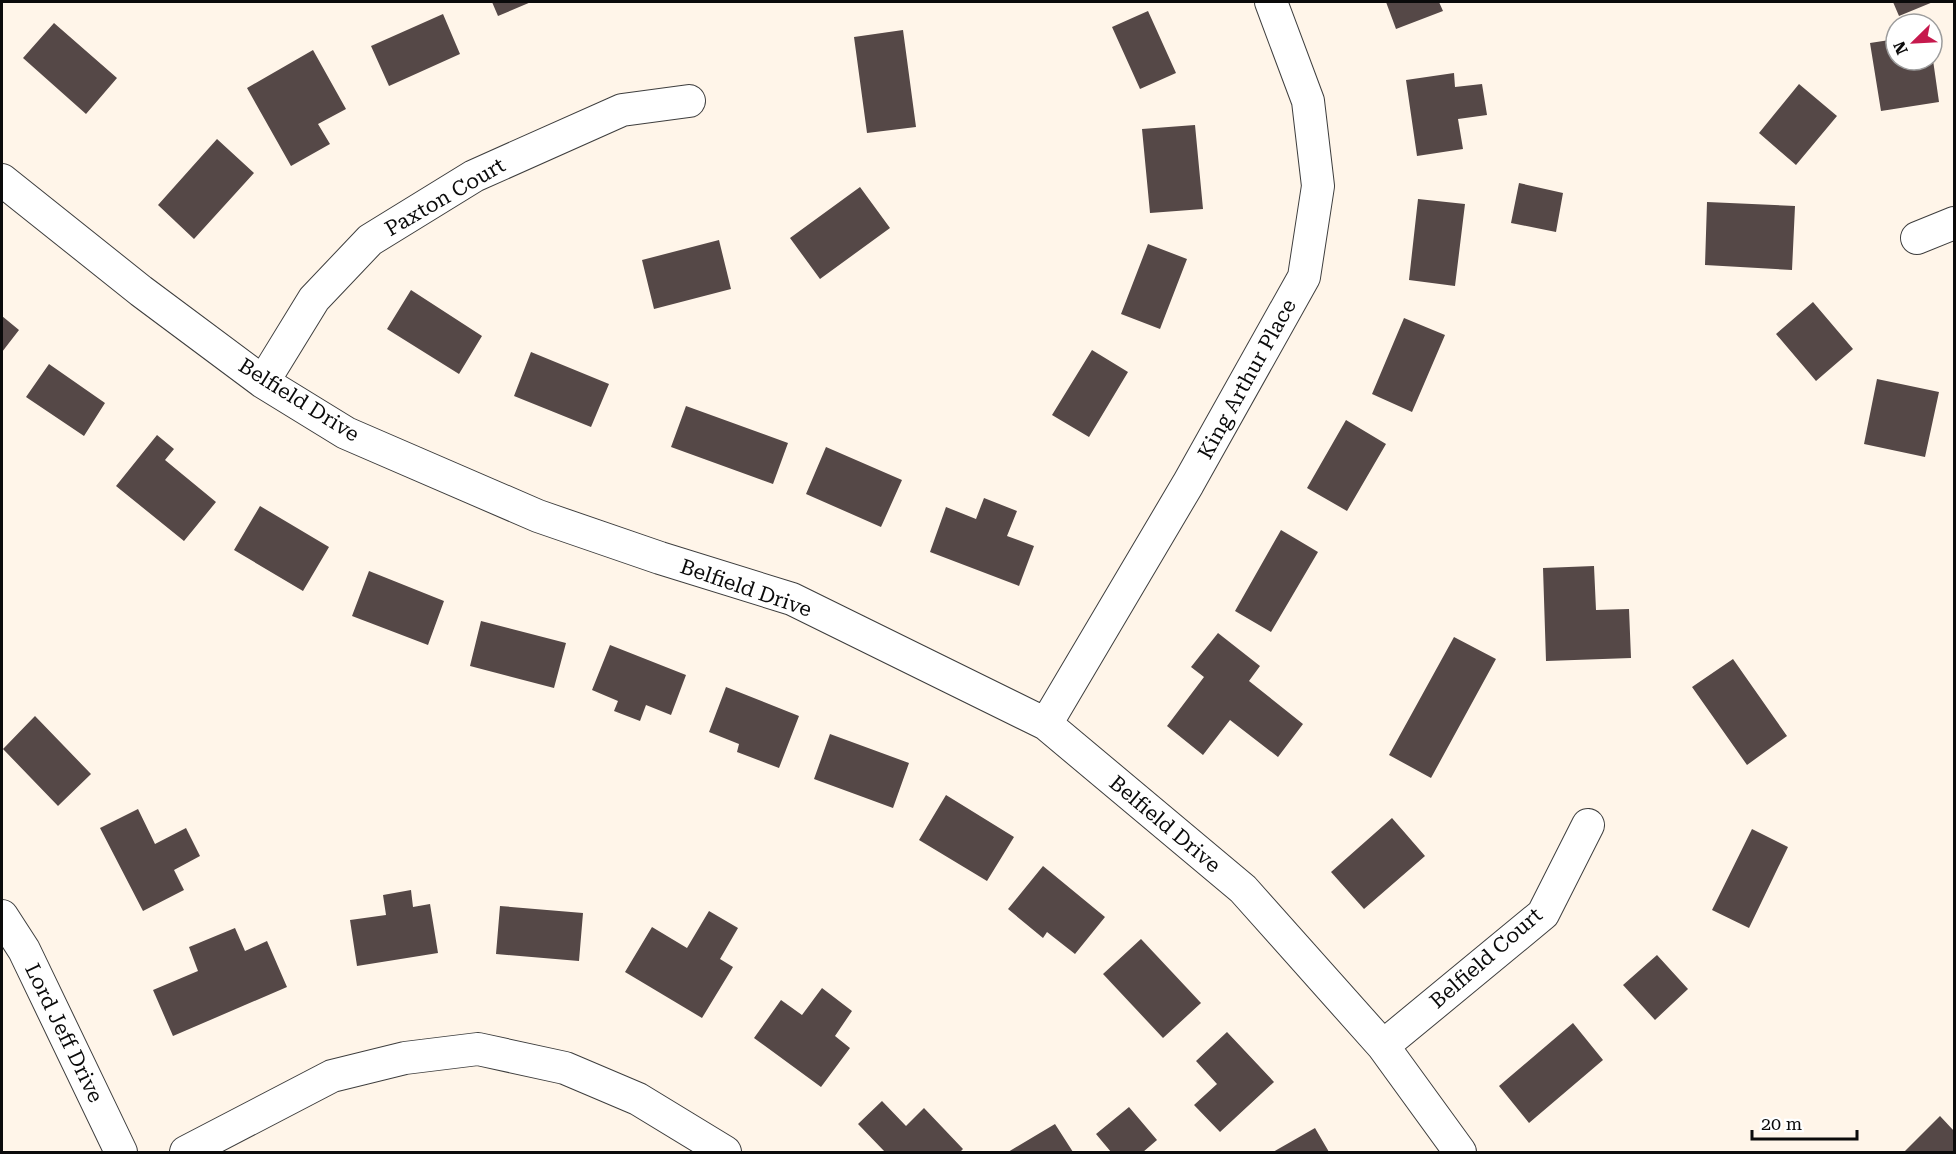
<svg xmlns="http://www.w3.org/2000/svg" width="1956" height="1154" font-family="'Roboto Serif',serif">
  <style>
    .building { fill: #554847 }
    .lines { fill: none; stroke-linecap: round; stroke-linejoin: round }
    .minor-casing { stroke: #3e3e3e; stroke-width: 34 }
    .minor { stroke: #fff; stroke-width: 32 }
    .labels { text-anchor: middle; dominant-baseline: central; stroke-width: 6; stroke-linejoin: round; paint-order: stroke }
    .street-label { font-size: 21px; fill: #0b0b0b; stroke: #fff }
  </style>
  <rect width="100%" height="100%" fill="#fff5e9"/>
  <!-- building -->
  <path class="building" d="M492,2H531L498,16Z
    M1386,2H1439L1443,11L1396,29Z
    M1893,2H1933L1899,16Z
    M1148,11L1176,73L1140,89L1112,27Z
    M443,14L460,54L389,86L371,46Z
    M54,23L117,78L86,114L23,58Z
    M903,30L916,127L867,133L854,37Z
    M1896,39V60H1933L1939,102L1881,111L1870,43Z
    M313,50L346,109L318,124L330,144L291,166L247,88Z
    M1454,73L1455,87L1482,84L1487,115L1458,119L1463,149L1417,156L1406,80Z
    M1799,84L1837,116L1796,165L1759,133Z
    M1195,125L1203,209L1150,213L1142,129Z
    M217,139L254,173L194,239L158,205Z
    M1519,183L1563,193L1556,232L1511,223Z
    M860,187L890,228L820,279L790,238Z
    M1418,199L1465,204L1455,286L1409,280Z
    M1707,202L1795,206L1792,270L1705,265Z
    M719,240L731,289L654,309L642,260Z
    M1148,244L1187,259L1160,329L1121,314Z
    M411,290L482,336L459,374L387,329Z
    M1813,302L1853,349L1816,381L1776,334Z
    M2,316L19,330L2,352Z
    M1404,318L1445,335L1412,412L1372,394Z
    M1092,350L1128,372L1089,437L1052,415Z
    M531,352L609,384L591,427L514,396Z
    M49,364L105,403L84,436L26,397Z
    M1877,379L1939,392L1925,457L1864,444Z
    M686,406L788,443L773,484L671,447Z
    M1346,420L1386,444L1347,511L1307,488Z
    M157,435L174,449L165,460L216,502L184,541L116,486Z
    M826,447L902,480L881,527L806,494Z
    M984,498L1017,511L1007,536L1034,546L1019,586L930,552L946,507L976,519Z
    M260,506L329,547L303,591L234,550Z
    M1281,530L1318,552L1271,632L1235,611Z
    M1594,566L1596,610L1629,609L1631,658L1546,661L1543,568Z
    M369,571L444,601L428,645L352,616Z
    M481,621L566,643L554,688L470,666Z
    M1218,633L1260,666L1249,681L1303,724L1278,757L1230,720L1203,755L1167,726L1204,677L1191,667Z
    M1454,637L1496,659L1431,778L1389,755Z
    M610,645L686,675L671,715L646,705L640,721L614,711L618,701L592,690Z
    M1733,659L1787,736L1747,765L1692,687Z
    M726,687L799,716L779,768L737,752L739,744L709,732Z
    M35,716L91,774L58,806L3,749Z
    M830,734L909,763L893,808L814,779Z
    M946,795L1014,837L987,881L919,840Z
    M138,809L155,844L186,828L200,856L174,870L184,890L143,911L100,828Z
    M1392,818L1425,856L1364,909L1331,872Z
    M1752,829L1788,847L1749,928L1712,910Z
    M1043,866L1105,917L1075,954L1047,932L1043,938L1008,909Z
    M411,890L413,907L430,904L438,953L357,966L350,920L386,915L383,895Z
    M500,906L583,913L579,961L496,954Z
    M709,911L738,928L720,959L733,967L702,1018L625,972L652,927L687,948Z
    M235,928L245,951L267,941L287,987L173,1036L153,990L198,971L189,947Z
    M1141,939L1201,1003L1163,1038L1103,974Z
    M1657,955L1688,989L1655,1020L1623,985Z
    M822,988L852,1011L835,1036L850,1048L821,1087L754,1038L781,1000L802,1015Z
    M1573,1023L1603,1060L1529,1123L1499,1086Z
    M1227,1032L1274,1082L1220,1132L1194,1105L1217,1084L1196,1061Z
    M882,1101L906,1126L924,1108L963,1149L960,1152H885L858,1124Z
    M1129,1107L1157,1140L1143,1152H1111L1096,1134Z
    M1940,1116L1954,1131V1152H1904Z
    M1055,1124L1073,1152H1008Z
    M1315,1128L1329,1152H1273Z"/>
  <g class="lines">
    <defs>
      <path id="minor" d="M2,180L141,291L263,382L346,433L538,516L660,558L792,599L1046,724L1243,889L1383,1046L1460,1152
        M1917,238L1954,223
        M263,382L314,299L370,240L474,176L622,110L689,101
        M1046,724L1188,484L1304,277L1318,186L1308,101L1271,2
        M2,916L24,950L121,1152
        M1383,1046L1543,914L1588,825
        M186,1152L332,1076L405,1058L478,1049L565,1068L638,1099L725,1152"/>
    </defs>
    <!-- minor casing -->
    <use href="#minor" class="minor-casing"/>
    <!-- minor -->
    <use href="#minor" class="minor"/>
  </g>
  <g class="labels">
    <!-- street labels -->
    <g class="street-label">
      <text transform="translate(445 197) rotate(-30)">Paxton Court</text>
      <text transform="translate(1247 379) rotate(-61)">King Arthur Place</text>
      <text transform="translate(299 400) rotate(32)">Belfield Drive</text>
      <text transform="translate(746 588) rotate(19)">Belfield Drive</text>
      <text transform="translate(1165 824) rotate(40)">Belfield Drive</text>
      <text transform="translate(1486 958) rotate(-41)">Belfield Court</text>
      <text transform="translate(64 1033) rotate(64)">Lord Jeff Drive</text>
    </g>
  </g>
  <!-- border -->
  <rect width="1956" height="1154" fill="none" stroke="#0b0b0b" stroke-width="6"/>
  <!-- north arrow -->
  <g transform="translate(1914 42) rotate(246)"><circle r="28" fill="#ffffff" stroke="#9d9d9d" stroke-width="1.5"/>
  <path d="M0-4.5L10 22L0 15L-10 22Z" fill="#c6194d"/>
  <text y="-9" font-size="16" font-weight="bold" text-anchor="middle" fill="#0b0b0b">N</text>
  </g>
  <!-- scale -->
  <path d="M1752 1130v9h105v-9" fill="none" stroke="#0b0b0b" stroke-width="3"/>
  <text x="1761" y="1130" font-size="18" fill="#0b0b0b" stroke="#ffffff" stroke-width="4.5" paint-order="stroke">20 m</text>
</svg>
